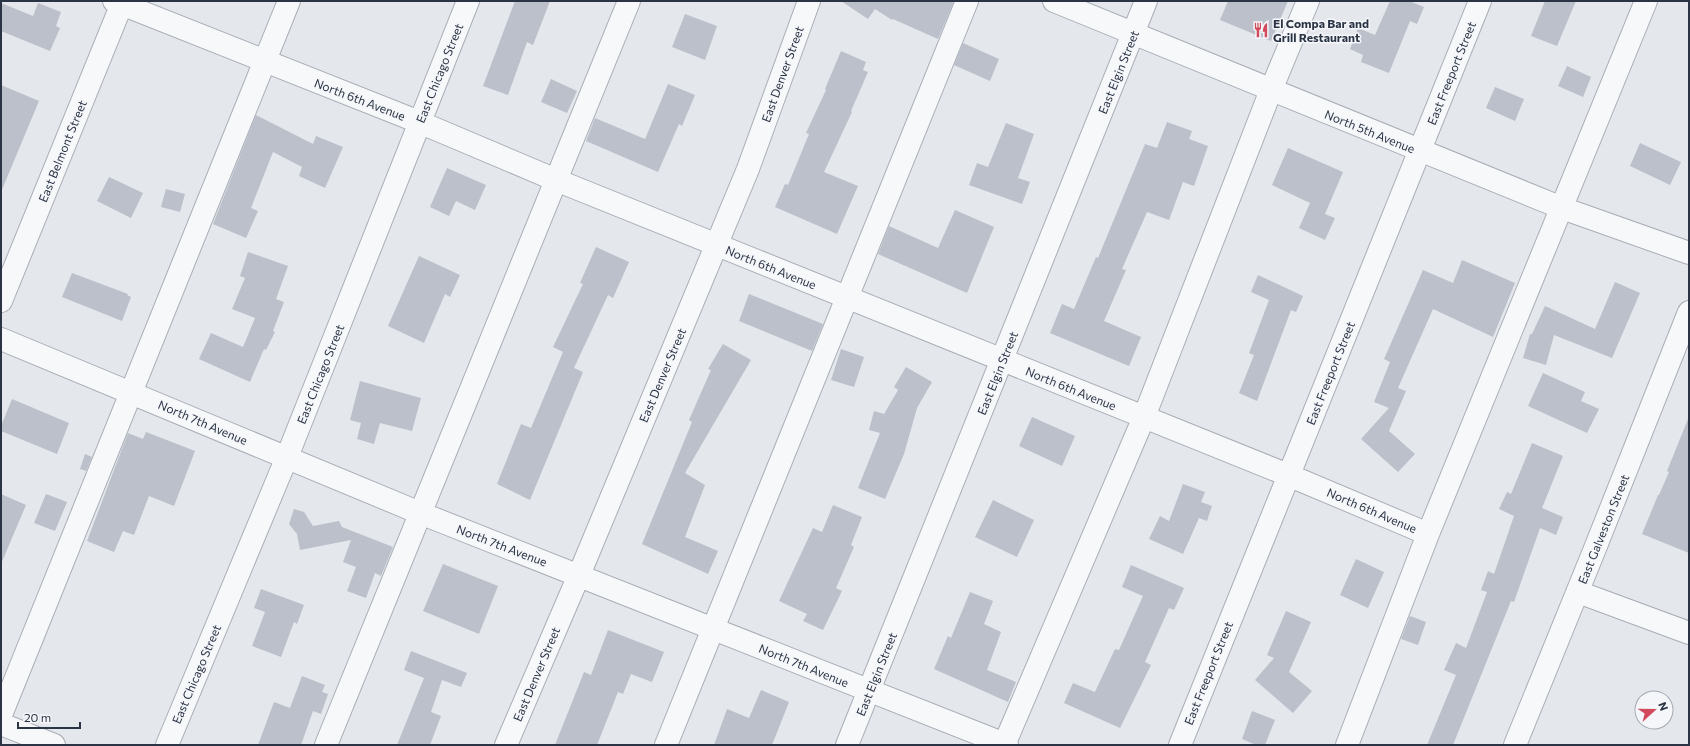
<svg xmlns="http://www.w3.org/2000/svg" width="1690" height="746" font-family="Commissioner,sans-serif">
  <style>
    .building { fill: #bbc0ca }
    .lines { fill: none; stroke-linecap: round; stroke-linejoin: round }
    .minor-casing { stroke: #a9aeb7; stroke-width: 24 }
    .minor { stroke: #f7f8fa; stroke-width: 22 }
    .labels { text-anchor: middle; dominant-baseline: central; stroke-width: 3; stroke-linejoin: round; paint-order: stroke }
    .poi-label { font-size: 12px; font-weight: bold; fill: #2b3445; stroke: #f4f6f9; text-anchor: start }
    .street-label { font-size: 12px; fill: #2b3445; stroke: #f4f6f9 }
  </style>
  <rect width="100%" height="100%" fill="#e4e7ec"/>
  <!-- building -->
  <path class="building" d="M515,1H550L533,45L527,42L508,95L483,86Z
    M841,1H954L938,39L893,19L892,20L875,9L868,19Z
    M1228,1H1288L1271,41L1220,20Z
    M1390,1H1409L1424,7L1417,24L1410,21L1389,73L1361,62L1363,55L1350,49L1358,28L1375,35Z
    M1545,1H1576L1557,46L1531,36Z
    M1,3L33,16L38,3L61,12L56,26L60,28L50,51L1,31Z
    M685,14L717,26L705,60L672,47Z
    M963,43L999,59L990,81L954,65Z
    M841,51L866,62L863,70L868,72L851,111L852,112L824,172L858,186L837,234L775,207L785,184L788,185L809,134L806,133L826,90L825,89Z
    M1567,66L1591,77L1583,97L1558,86Z
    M551,79L577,91L567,113L541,102Z
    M668,84L695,95L682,126L679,124L658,172L586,141L595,118L645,139Z
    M1,85L39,101L1,192Z
    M1495,87L1524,99L1515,121L1486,108Z
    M256,115L313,144L316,136L343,147L325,188L299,176L302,167L273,152L251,208L258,211L246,238L213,224Z
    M1167,122L1192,131L1189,139L1208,146L1194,186L1183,182L1169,220L1147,212L1122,269L1126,270L1104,321L1141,337L1129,366L1050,333L1062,304L1074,309L1096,257L1098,258L1145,144L1157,148Z
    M1006,123L1034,134L1018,178L1030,182L1022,204L969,185L977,163L988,167Z
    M1640,143L1681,162L1670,185L1630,166Z
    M1288,148L1343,172L1325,214L1335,218L1325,240L1299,228L1310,203L1272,185Z
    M447,168L486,185L475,210L456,201L449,216L430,207Z
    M109,177L143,193L131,218L97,201Z
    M166,189L185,194L180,212L161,207Z
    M955,210L994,227L967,293L878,254L889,226L938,248Z
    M596,247L629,262L613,298L608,295L574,368L583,372L530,500L497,484L521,424L531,428L563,352L553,347L583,284L580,283Z
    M248,252L288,266L276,299L284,302L273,331L275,332L266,350L264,349L250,382L199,359L211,333L243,347L255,318L232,309L245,278L240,276Z
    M419,256L460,275L450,297L445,294L424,343L388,326Z
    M1462,260L1515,283L1493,337L1433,309L1398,388L1406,391L1389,431L1415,454L1398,472L1361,439L1389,408L1374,402L1390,362L1384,359L1423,270L1453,283Z
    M72,273L128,294L127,295L131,297L122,321L62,297Z
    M1258,275L1303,296L1296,312L1291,310L1257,401L1239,393L1254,355L1249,353L1269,300L1251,292Z
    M1615,282L1640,293L1612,358L1554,335L1546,365L1523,358L1530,334H1532L1545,306L1595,329Z
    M749,294L823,324L812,351L739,321Z
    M723,344L751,360L685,473L705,485L685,537L718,551L708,574L642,544L692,422L689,420L711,370L708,369Z
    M841,349L864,357L854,387L831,380Z
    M906,367L932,382L917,408L904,454L885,499L858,488L880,433L869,430L874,411L884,414L898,390L894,387Z
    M1543,373L1585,392L1581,401L1599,409L1587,433L1528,406Z
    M360,381L421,398L412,431L380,423L374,444L357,439L361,423L350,420Z
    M12,399L69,423L57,454L1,431V426Z
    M1032,417L1075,436L1062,466L1019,446Z
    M1688,419H1689V553L1642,534L1658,495H1659L1669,472L1667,471Z
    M146,432L195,451L174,506L149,496L134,535L123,531L114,552L87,541L128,433L143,439Z
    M1532,443L1563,456L1542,508L1563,517L1556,535L1540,528L1514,602L1511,601L1453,745H1427L1456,675L1444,670L1456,643L1466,648L1487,592L1481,590L1488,571L1494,574L1514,516L1499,509L1507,492L1511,494Z
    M85,454L92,457L86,471L80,469Z
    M1183,484L1205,492L1201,502L1212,506L1207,521L1199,518L1183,554L1149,539L1160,516L1169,521Z
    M1,494L26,505L1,564Z
    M46,494L67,502L55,531L34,523Z
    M993,500L1034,520L1017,557L975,537Z
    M833,505L862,517L851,545L854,547L836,588L842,591L823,630L803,621L807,614L779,601L813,528L822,532Z
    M294,509L304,512L313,526L339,521L342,527L393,547L381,576L375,573L366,598L347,591L356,567L343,562L351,540L300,550L297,534L289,524Z
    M1356,559L1384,572L1368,608L1340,595Z
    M443,564L498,586L479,634L423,611Z
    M1131,565L1184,588L1174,610L1169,608L1145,662L1151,665L1120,728L1064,703L1073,683L1095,692L1115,649L1119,650L1143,596L1122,587Z
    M261,589L304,605L297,624L294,622L281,657L252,646L265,612L254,608Z
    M970,592L993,601L984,624L1001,632L987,670L1016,682L1008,702L934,669L948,636L951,638Z
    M1286,611L1311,622L1289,672L1312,691L1293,713L1255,680L1274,658L1267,655Z
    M1410,616L1426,622L1418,645L1401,639Z
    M608,630L664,652L652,682L631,674L623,694L618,692L597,745H555L584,672L591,675Z
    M411,651L467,673L461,687L442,680L431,712L441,716L430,745H397L424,678L404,670Z
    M302,676L325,685L322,692L328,694L321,714L313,711L301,745H258L274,702L290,708Z
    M761,690L789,702L772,745H714L727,709L749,718Z
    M1252,711L1275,720L1265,745H1256L1242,739Z"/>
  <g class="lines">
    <defs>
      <path id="minor" d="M114,1L419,122L556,180L1288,475L1428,534
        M1054,1L1562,208L1689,253
        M1,301L123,1
        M1,339L420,513L1007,745
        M1578,592L1689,633
        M1,715L289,1
        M1,724L54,745
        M167,745L287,457L468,1
        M326,745L629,1
        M506,745L579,575L748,169L809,1
        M666,745L967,1
        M847,745L1146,1
        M1004,745L1144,417L1271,90L1308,1
        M1180,745L1480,1
        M1347,745L1428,534L1646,1
        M1515,745L1594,551L1689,312"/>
    </defs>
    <!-- minor casing -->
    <use href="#minor" class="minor-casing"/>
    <!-- minor -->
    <use href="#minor" class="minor"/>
  </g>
  <!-- icons -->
  <defs>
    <symbol id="restaurant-bare" viewBox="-9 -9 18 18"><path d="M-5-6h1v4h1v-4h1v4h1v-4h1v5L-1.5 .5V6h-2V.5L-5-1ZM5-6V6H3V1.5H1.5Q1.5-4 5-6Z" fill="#d1495b" stroke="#f4f6f9" stroke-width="2.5" paint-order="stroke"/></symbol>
  </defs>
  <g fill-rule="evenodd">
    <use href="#restaurant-bare" x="1250" y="19" width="22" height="22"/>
  </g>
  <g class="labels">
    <!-- poi labels -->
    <g class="poi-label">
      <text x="1273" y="23">El Compa Bar and<tspan x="1273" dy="14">Grill Restaurant</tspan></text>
    </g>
    <!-- street labels -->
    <g class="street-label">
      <text transform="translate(1118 72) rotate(-68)">East Elgin Street</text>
      <text transform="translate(439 73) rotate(-68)">East Chicago Street</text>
      <text transform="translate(1451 73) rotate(-68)">East Freeport Street</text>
      <text transform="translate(782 74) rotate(-70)">East Denver Street</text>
      <text transform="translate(360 99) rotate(21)">North 6th Avenue</text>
      <text transform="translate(1370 131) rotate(22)">North 5th Avenue</text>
      <text transform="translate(62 151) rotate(-68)">East Belmont Street</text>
      <text transform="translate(771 267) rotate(22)">North 6th Avenue</text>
      <text transform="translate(997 373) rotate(-68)">East Elgin Street</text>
      <text transform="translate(1330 373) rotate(-68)">East Freeport Street</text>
      <text transform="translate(320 374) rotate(-68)">East Chicago Street</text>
      <text transform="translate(662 375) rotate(-67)">East Denver Street</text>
      <text transform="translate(1071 388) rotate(22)">North 6th Avenue</text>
      <text transform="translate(203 422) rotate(23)">North 7th Avenue</text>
      <text transform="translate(1372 510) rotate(23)">North 6th Avenue</text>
      <text transform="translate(1603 529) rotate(-68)">East Galveston Street</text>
      <text transform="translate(502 545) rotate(21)">North 7th Avenue</text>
      <text transform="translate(804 665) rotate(22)">North 7th Avenue</text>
      <text transform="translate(1208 673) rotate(-68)">East Freeport Street</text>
      <text transform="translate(196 674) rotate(-67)">East Chicago Street</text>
      <text transform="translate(536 674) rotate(-67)">East Denver Street</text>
      <text transform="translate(876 674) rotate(-68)">East Elgin Street</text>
    </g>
  </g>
  <!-- border -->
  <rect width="1690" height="746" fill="none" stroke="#2b3445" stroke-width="4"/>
  <!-- north arrow -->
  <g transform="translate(1654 710) rotate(69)"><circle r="19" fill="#f4f6f9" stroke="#a4a8b1"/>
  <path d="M0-3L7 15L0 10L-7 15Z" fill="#d1495b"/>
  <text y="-6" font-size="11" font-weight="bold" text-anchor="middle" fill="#2b3445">N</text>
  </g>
  <!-- scale -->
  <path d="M18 722v6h62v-6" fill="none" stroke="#2b3445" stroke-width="2"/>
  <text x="24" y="722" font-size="12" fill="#2b3445" stroke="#f4f6f9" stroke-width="3" paint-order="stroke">20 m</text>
</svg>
